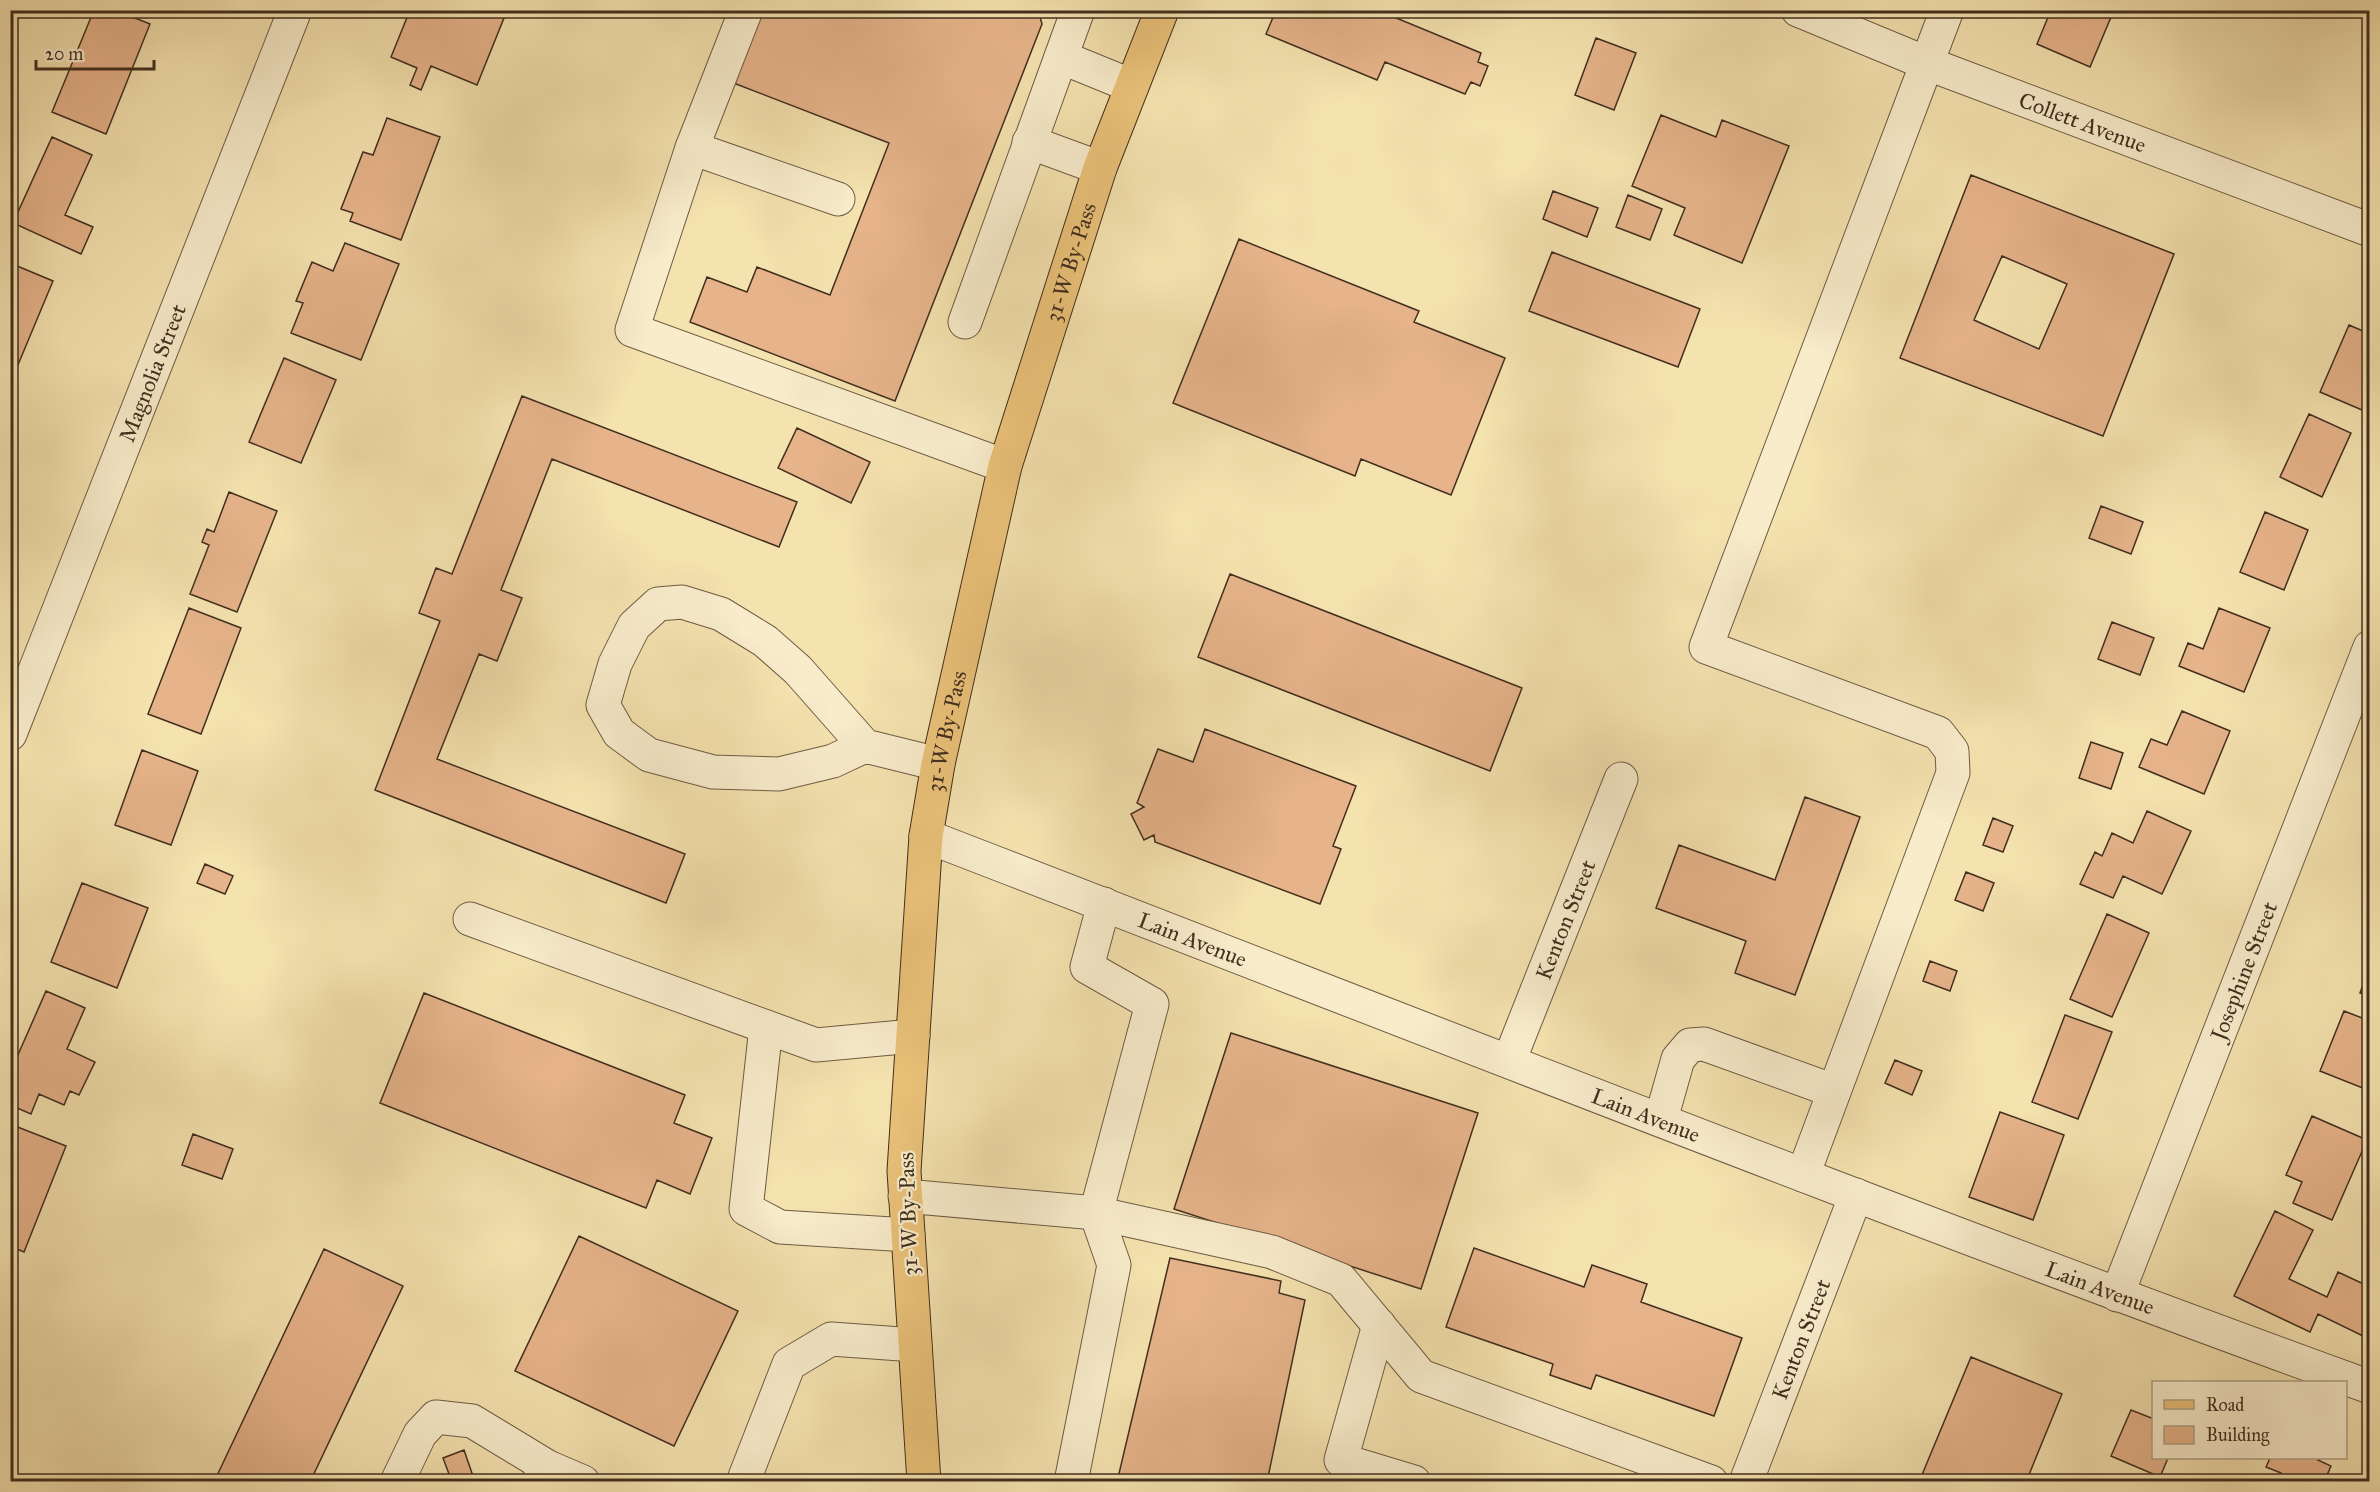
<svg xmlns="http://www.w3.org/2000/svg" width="2380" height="1492" font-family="'IM FELL Great Primer',serif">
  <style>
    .building { fill: #e6b38a; stroke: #412f1f; stroke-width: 1.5; fill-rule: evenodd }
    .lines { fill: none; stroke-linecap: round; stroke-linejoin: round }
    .minor-casing { stroke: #6e5c43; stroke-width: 35 }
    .major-casing { stroke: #412f1f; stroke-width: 35 }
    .minor { stroke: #f8eccb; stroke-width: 33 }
    .major { stroke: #eac178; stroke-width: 33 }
    .labels { text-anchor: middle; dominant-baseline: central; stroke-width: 4.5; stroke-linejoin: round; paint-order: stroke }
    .street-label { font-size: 22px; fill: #412f1f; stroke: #f8eccb }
  </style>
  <rect width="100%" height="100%" fill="#f4e2af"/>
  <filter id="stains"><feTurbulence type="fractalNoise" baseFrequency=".00333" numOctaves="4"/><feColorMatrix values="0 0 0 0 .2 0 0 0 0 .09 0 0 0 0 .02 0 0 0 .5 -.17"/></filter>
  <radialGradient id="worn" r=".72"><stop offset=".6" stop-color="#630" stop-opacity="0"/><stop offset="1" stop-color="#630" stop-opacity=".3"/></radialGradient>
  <!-- building -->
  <path class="building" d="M94,10H115L150,24L106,134L52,112Z
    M410,10H500L506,13L477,85L431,66L421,90L410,85L417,68L391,57Z
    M759,10H1038L1042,24L895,401L690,322L707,277L747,292L757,267L830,295L889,143L731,82Z
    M1276,10H1377L1481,53L1478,62L1488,66L1480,86L1471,82L1465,94L1385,62L1377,80L1266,34Z
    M2051,10H2114L2090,67L2037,44Z
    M1596,38L1636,53L1614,110L1575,95Z
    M1661,115L1716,137L1722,120L1789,146L1742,263L1674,235L1685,208L1632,186Z
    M387,118L440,137L401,240L350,221L353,213L341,209L363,152L373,155Z
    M52,137L92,155L65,215L93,227L81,254L13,223Z
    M1971,175L2174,254L2103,436L1900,358ZM2002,256L2067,284L2039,349L1974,320Z
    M1553,191L1598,208L1587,237L1543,219Z
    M1628,195L1662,209L1650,240L1616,227Z
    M1239,239L1419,311L1414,322L1505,358L1451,495L1361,459L1355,476L1173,403Z
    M345,243L399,264L361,360L291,333L303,303L296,301L312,262L333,271Z
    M1552,252L1700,309L1678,367L1529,311Z
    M10,263L53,281L10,384Z
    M2349,325L2370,334V392L2362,410L2320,392Z
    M284,358L336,380L301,463L249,442Z
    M522,396L797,502L779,547L552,459L501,590L522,598L497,661L479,654L437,759L685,854L666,903L375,790L440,621L419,613L436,568L452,574Z
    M2309,414L2351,433L2322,497L2280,477Z
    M797,428L870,462L851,503L778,468Z
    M229,492L277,511L237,612L190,594L209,545L202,542L207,529L214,532Z
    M2101,506L2143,522L2131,554L2089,538Z
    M2265,512L2308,530L2284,590L2240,572Z
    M1230,574L1522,688L1490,771L1198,657Z
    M189,608L241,628L201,734L148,714Z
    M2219,608L2270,628L2244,692L2179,666L2188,643L2203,649Z
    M2112,622L2154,638L2140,675L2098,659Z
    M2182,711L2230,731L2204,794L2139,767L2151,739L2167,745Z
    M1205,729L1356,786L1333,846L1341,849L1320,904L1155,842L1154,835L1144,840L1131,814L1144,807L1137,803L1158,749L1193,762Z
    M2091,742L2123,753L2111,789L2079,778Z
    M142,750L198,771L171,845L115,825Z
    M1805,797L1860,817L1795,995L1735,973L1746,941L1656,908L1679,845L1775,880Z
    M2147,811L2191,831L2162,894L2123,876L2113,898L2080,884L2095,852L2102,856L2112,833L2133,843Z
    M1993,818L2013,826L2003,852L1983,845Z
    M205,864L233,876L225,894L197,883Z
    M1966,872L1994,883L1983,911L1955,900Z
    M82,883L148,908L117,988L51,962Z
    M2107,914L2149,933L2112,1017L2070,999Z
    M1930,961L1957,971L1950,991L1923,981Z
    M2370,966V996L2360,993Z
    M46,991L85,1008L67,1049L95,1062L79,1095L70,1091L64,1105L39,1094L31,1114L10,1105V1073Z
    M424,993L685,1095L674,1123L712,1138L690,1194L657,1180L646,1208L380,1103Z
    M2344,1011L2370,1021V1091L2320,1071Z
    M2065,1015L2112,1032L2078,1119L2032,1102Z
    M1231,1033L1478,1113L1421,1289L1174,1209Z
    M1895,1060L1922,1071L1912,1095L1885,1083Z
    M2000,1112L2064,1135L2033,1220L1969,1197Z
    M2312,1116L2367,1140L2332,1220L2293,1203L2302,1182L2286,1175Z
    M15,1126L66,1146L24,1252L10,1246V1137Z
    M193,1134L233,1149L222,1179L182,1165Z
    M2275,1211L2313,1230L2289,1279L2327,1297L2338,1272L2370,1287V1323L2363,1336L2318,1314L2310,1332L2234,1296Z
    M579,1236L738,1311L674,1446L515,1371Z
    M1474,1248L1584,1287L1592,1265L1647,1284L1641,1302L1742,1338L1714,1416L1596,1375L1591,1389L1550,1375L1553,1364L1446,1327Z
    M324,1249L403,1286L310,1482H214Z
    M1170,1258L1281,1281L1279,1293L1305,1300L1267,1482H1117Z
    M1971,1357L2062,1394L2026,1482H1919Z
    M2131,1410L2154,1419V1458H2168L2160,1477L2111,1456Z
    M464,1450L475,1482H452L443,1458Z
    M2270,1458H2320L2318,1460L2331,1466L2324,1482H2277L2281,1473L2266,1467Z"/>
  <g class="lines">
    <defs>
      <g id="minor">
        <path d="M746,10L692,148L632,330L1005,466"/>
        <path id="s1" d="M1798,10L1926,63L2370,230"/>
        <path d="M1061,57L1132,86"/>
        <path d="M1029,142L1100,168"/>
        <path d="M692,148L838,199"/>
        <path d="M965,322L1078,10"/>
        <path id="s2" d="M10,734L295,10"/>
        <path d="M865,746L833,761L779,774L713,772L649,755L619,733L603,705L615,664L634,626L658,604L682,602L721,614L765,641L798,670L865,746L938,764"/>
        <path id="s3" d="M926,836C1406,1021 1885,1211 2370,1387"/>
        <path d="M470,919L816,1045L913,1036"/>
        <path d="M766,1027L746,1209L780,1227L908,1235"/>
        <path id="s4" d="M1509,1061L1621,779"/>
        <path d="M1661,1119L1678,1059L1690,1045L1704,1044L1834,1091"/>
        <path d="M1803,1175L1953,773L1952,751L1938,733L1706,647L1947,10"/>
        <path d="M905,1196L1096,1213L1152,1004L1087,967L1104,904"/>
        <path d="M1096,1213L1272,1252L1341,1280L1421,1376L1711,1482"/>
        <path id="s5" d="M2117,1295L2370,647"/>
        <path d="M1379,1325L1341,1460L1414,1482"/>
        <path d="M397,1482L420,1434L436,1417L472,1421L548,1467"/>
        <path d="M538,1482L548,1467L583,1482"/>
        <path d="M743,1482L789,1364L831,1339L915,1345"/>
        <path d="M1071,1482L1114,1265L1096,1213"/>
        <path id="s6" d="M1746,1482L1856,1195"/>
      </g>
      <g id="major">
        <path id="s7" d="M924,1482L904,1171L926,836L938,764L1005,466L1100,168L1162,10"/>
      </g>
    </defs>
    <!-- minor casing -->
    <use href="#minor" class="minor-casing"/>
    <!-- major casing -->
    <use href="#major" class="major-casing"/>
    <!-- minor -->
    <use href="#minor" class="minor"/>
    <!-- major -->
    <use href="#major" class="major"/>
  </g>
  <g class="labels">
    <!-- street labels -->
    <g class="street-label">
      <text stroke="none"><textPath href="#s1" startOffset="306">Collett Avenue</textPath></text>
      <text stroke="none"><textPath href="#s7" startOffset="1240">31-W By-Pass</textPath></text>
      <text stroke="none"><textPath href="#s2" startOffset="388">Magnolia Street</textPath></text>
      <text stroke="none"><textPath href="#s7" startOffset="754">31-W By-Pass</textPath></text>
      <text stroke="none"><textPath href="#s4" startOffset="152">Kenton Street</textPath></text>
      <text stroke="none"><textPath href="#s3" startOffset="286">Lain Avenue</textPath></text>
      <text stroke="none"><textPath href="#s5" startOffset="348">Josephine Street</textPath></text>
      <text stroke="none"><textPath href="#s3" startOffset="772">Lain Avenue</textPath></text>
      <text transform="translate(908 1214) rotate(-92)">31-W By-Pass</text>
      <text stroke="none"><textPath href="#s3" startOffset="1258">Lain Avenue</textPath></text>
      <text stroke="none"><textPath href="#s6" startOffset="153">Kenton Street</textPath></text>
    </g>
  </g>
  <!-- margin -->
  <rect width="2380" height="1492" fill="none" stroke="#f4e2af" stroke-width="36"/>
  <rect x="12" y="12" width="2356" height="1468" fill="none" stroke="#412f1f" stroke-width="3"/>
  <rect x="18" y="18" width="2344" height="1456" fill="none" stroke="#412f1f" stroke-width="1.5"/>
  <!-- legend -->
  <rect x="2152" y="1381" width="195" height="78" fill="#f8eccb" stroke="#afa086" stroke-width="1.5"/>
  <rect x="2164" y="1400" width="30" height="9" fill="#eac178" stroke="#afa086" stroke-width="1.5"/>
  <text x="2206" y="1411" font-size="18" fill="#412f1f">Road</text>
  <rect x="2164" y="1426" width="30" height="18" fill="#e6b38a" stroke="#afa086" stroke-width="1.5"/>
  <text x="2206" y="1441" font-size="18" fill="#412f1f">Building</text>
  <!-- scale -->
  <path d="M36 60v9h118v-9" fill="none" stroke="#412f1f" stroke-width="3"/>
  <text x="45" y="60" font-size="18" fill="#412f1f" stroke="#f8eccb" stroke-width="4.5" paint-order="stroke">20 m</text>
  <rect width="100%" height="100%" filter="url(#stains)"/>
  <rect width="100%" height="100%" fill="url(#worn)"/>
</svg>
